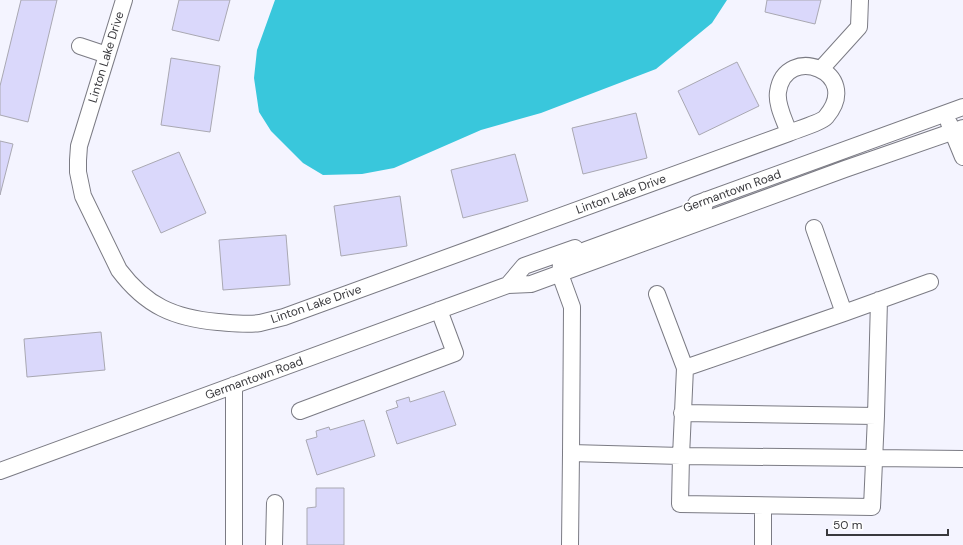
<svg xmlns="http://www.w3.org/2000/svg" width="963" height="545" font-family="'DM Sans',sans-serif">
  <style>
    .water { fill: #39c7dc }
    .building { fill: #dad8fb; stroke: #a9a8b2 }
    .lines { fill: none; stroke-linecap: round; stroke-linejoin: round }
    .minor-casing { stroke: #7b7b84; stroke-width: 18 }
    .minor { stroke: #fff; stroke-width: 16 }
    .labels { text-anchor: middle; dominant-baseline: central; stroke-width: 3; stroke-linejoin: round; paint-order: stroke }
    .street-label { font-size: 12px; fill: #39393d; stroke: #fff }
  </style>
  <rect width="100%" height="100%" fill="#f4f4ff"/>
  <!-- water -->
  <path class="water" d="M275,0H727L712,23L656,69L541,113L481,130L394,168L362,174L323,175L303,163L271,131L259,112L254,78L257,50Z"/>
  <!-- building -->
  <path class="building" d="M21,0H57L28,122L0,115V86Z
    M179,0H230L219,41L172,30Z
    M767,0H821L815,24L765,12Z
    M171,58L220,66L210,132L161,125Z
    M737,62L759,106L699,135L678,91Z
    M636,113L647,158L583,174L572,128Z
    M0,141L13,144L0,195Z
    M179,152L206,213L161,233L132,171Z
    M515,154L528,201L463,218L451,170Z
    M400,196L407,246L341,256L334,206Z
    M286,235L290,285L223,290L219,240Z
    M101,332L105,370L27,377L24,339Z
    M444,391L456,425L397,444L386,411L398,407L396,401L409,397L410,402Z
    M364,420L375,456L317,475L306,440L317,437L316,431L329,427L330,430Z
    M316,488H344V545H307V508L316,507Z"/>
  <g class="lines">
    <defs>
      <path id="minor" d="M124,0L79,146L78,160V172L83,196L119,270C146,306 174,318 218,322C232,323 246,325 260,323C268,321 276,319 284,317L789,133C796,130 822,122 826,117C864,72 785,42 778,92C776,105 785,121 789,133
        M80,46L107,55
        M821,69L859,27L860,0
        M949,123L963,157
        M706,200L704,207L586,250L568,258L561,264L560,274L572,307L571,453L681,456L680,504L872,507L876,416L879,300
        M696,204L963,107
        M814,228L844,313
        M930,282L844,313L685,368L681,456L963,459
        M508,285L524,266L575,248
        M657,294L685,368
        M300,411L455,353L439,310
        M682,413L876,416
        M0,471L508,285L531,284L845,169L963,128
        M763,506V545
        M234,545V385
        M274,545L275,503
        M570,545L571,453"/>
    </defs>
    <!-- minor casing -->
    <use href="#minor" class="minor-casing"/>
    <!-- minor -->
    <use href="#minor" class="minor"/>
  </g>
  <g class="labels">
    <!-- street labels -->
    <g class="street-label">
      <text transform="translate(106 57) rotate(-73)">Linton Lake Drive</text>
      <text transform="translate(732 191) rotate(-20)">Germantown Road</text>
      <text transform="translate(621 194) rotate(-20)">Linton Lake Drive</text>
      <text transform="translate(316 304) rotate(-19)">Linton Lake Drive</text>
      <text transform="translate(254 378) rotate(-20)">Germantown Road</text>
    </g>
  </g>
  <!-- scale -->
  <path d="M827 529v6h121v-6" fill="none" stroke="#39393d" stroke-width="2"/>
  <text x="833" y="529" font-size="12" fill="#39393d" stroke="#ffffff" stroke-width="3" paint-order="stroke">50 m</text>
</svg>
